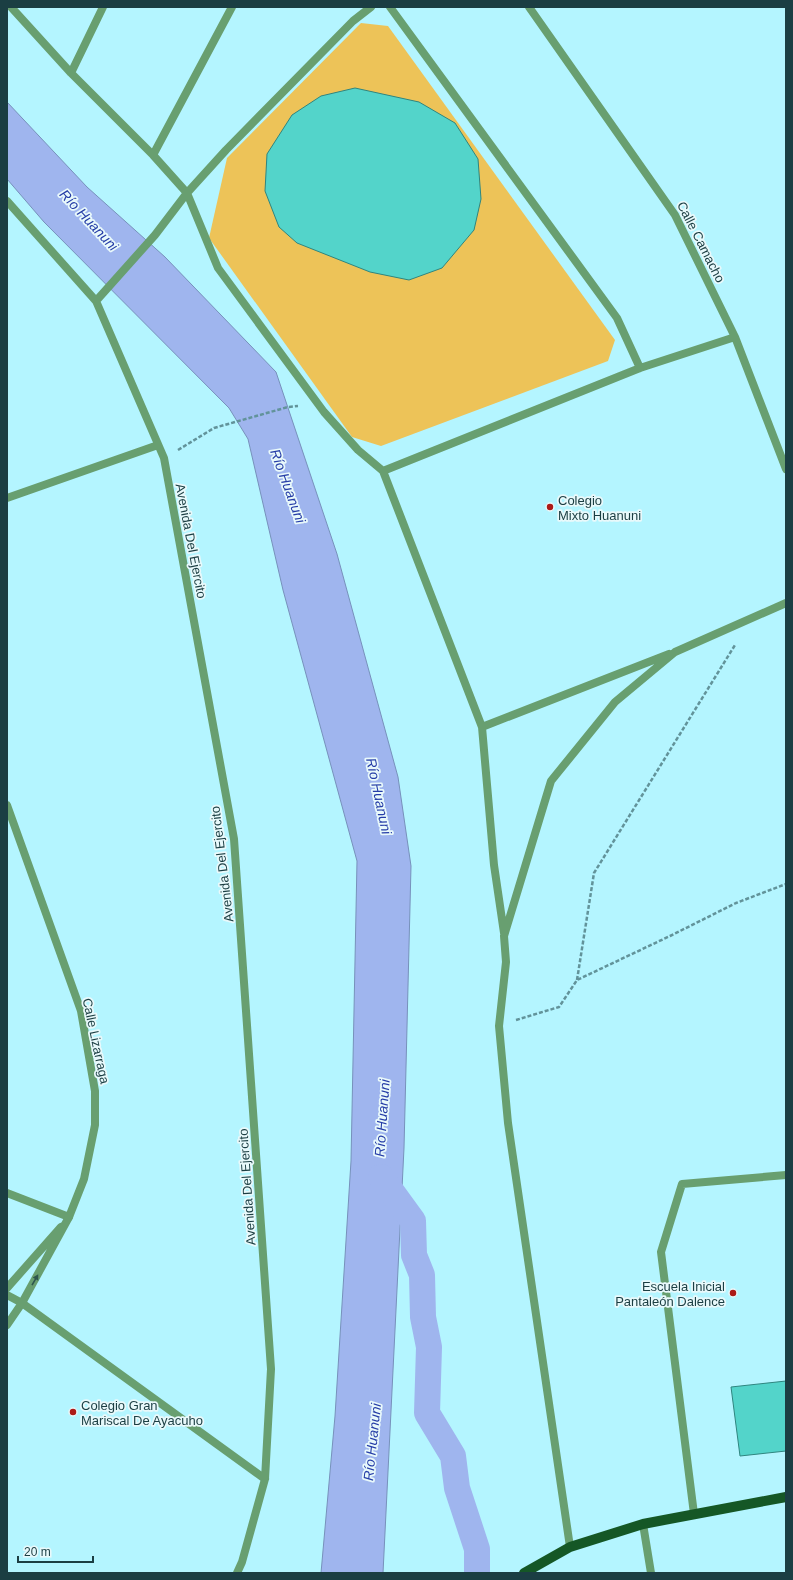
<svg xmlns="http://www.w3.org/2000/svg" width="793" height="1580" font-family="Helvetica,sans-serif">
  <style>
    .green { fill: #edc358 }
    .water { fill: #9fb5ee; stroke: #7791bb }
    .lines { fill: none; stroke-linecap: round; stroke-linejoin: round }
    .canal { stroke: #9fb5ee; stroke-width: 26 }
    .building { fill: #53d4ca; stroke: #2f857f }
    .path { stroke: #62939a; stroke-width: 2.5; stroke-dasharray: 4 2; stroke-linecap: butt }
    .minor { stroke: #689f70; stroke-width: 8 }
    .tertiary { stroke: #689f70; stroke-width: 8 }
    .primary { stroke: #155726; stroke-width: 10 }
    .oneway { fill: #2e564e }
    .poi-dot { fill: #ac1a17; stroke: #e9f9fb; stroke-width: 1.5 }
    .labels { text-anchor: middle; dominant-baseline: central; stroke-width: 3.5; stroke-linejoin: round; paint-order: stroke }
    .street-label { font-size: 13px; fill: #1b3e43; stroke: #e9f9fb }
    .poi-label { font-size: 13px; fill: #1b3e43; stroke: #e9f9fb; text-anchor: start }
    .water-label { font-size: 14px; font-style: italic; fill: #253da7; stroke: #e9f9fb }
  </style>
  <rect width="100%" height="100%" fill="#b4f5ff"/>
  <!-- green -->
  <path class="green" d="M361,23L388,26L615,340L608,361L381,446L352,437L209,238L227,158Z"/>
  <!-- water -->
  <path class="water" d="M7,102L87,187L165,257L276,372L337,554L398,777L411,866L404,1148L383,1573H321L335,1416L351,1161L357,861L283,590L248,439L229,408L44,222L7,179Z"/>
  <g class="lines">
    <!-- canal -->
    <path class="canal" d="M381,1177L413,1221L414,1255L422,1275L423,1317L429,1347L427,1413L453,1456L457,1488L477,1549V1573"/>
  </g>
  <!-- building -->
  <path class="building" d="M355,88L419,102L455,123L478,159L481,199L474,230L442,268L409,280L370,272L297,243L279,227L265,191L267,154L292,115L321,96Z
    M786,1381V1451L740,1456L731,1387Z"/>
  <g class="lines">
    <!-- path -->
    <path class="path" d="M178,450L214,428L288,407L298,406
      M577,980L594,873L735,645
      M516,1020L559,1007L577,980L670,936L736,903L786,884"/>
    <!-- minor -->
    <path class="minor" d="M11,7L71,73L153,155L187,193L218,268L324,412L358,450L383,471
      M390,7L617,318L640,368
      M529,7L675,215L735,337L786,469
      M71,73L103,7
      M153,155L232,7
      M7,201L96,301L164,458L234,839L271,1369L265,1479L242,1562L237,1573
      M96,301L155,235L187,193L226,150L353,21L371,7
      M7,498L158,445
      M482,727L669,654
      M7,805L81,1011L95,1091V1125L84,1179L69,1217L7,1193
      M504,933L494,865L482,727L383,471L640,368L735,337
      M7,1295L22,1303L265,1479
      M694,1514L661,1252L682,1184L786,1175
      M643,1524L651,1573
      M570,1547L508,1123L499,1026L506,962L504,936L551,781L615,702L675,652L786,603"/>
    <!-- tertiary -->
    <path class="tertiary" d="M7,1288L61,1227
      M7,1325L22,1303L69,1217"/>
    <!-- primary -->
    <path class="primary" d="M524,1573L570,1547L643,1524L786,1497"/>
  </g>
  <!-- one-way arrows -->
  <defs><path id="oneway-solid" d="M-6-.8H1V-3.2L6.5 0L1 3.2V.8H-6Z"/></defs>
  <use class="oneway" href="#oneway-solid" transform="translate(35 1280) rotate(-60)"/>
  <!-- markers -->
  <g class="poi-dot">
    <circle cx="550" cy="507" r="4"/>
    <circle cx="733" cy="1293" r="4"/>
    <circle cx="73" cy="1412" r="4"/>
  </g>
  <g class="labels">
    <!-- street labels -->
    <g class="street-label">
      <text transform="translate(701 242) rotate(63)">Calle Camacho</text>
      <text transform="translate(191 541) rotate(79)">Avenida Del Ejercito</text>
      <text transform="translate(222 864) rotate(-97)">Avenida Del Ejercito</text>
      <text transform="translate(96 1041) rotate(78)">Calle Lizarraga</text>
      <text transform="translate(247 1187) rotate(-94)">Avenida Del Ejercito</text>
    </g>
    <!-- poi labels -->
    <g class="poi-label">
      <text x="558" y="500">Colegio<tspan x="558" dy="15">Mixto Huanuni</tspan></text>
      <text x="725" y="1286" text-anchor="end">Escuela Inicial<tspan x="725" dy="15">Pantaleón Dalence</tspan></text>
      <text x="81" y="1405">Colegio Gran<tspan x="81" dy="15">Mariscal De Ayacuho</tspan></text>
    </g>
    <!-- water labels -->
    <g class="water-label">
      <text transform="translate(89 220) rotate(47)">Río Huanuni</text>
      <text transform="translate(288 486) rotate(70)">Río Huanuni</text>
      <text transform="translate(379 796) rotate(78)">Río Huanuni</text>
      <text transform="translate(382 1118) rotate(-86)">Río Huanuni</text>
      <text transform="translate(372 1442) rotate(-84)">Río Huanuni</text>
    </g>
  </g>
  <!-- border -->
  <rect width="793" height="1580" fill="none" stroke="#1b3e43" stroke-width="16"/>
  <!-- scale -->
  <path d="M18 1556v6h75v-6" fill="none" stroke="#1b3e43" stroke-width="2"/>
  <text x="24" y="1556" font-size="12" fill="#1b3e43" stroke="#e9f9fb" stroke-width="3" paint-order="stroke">20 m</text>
</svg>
